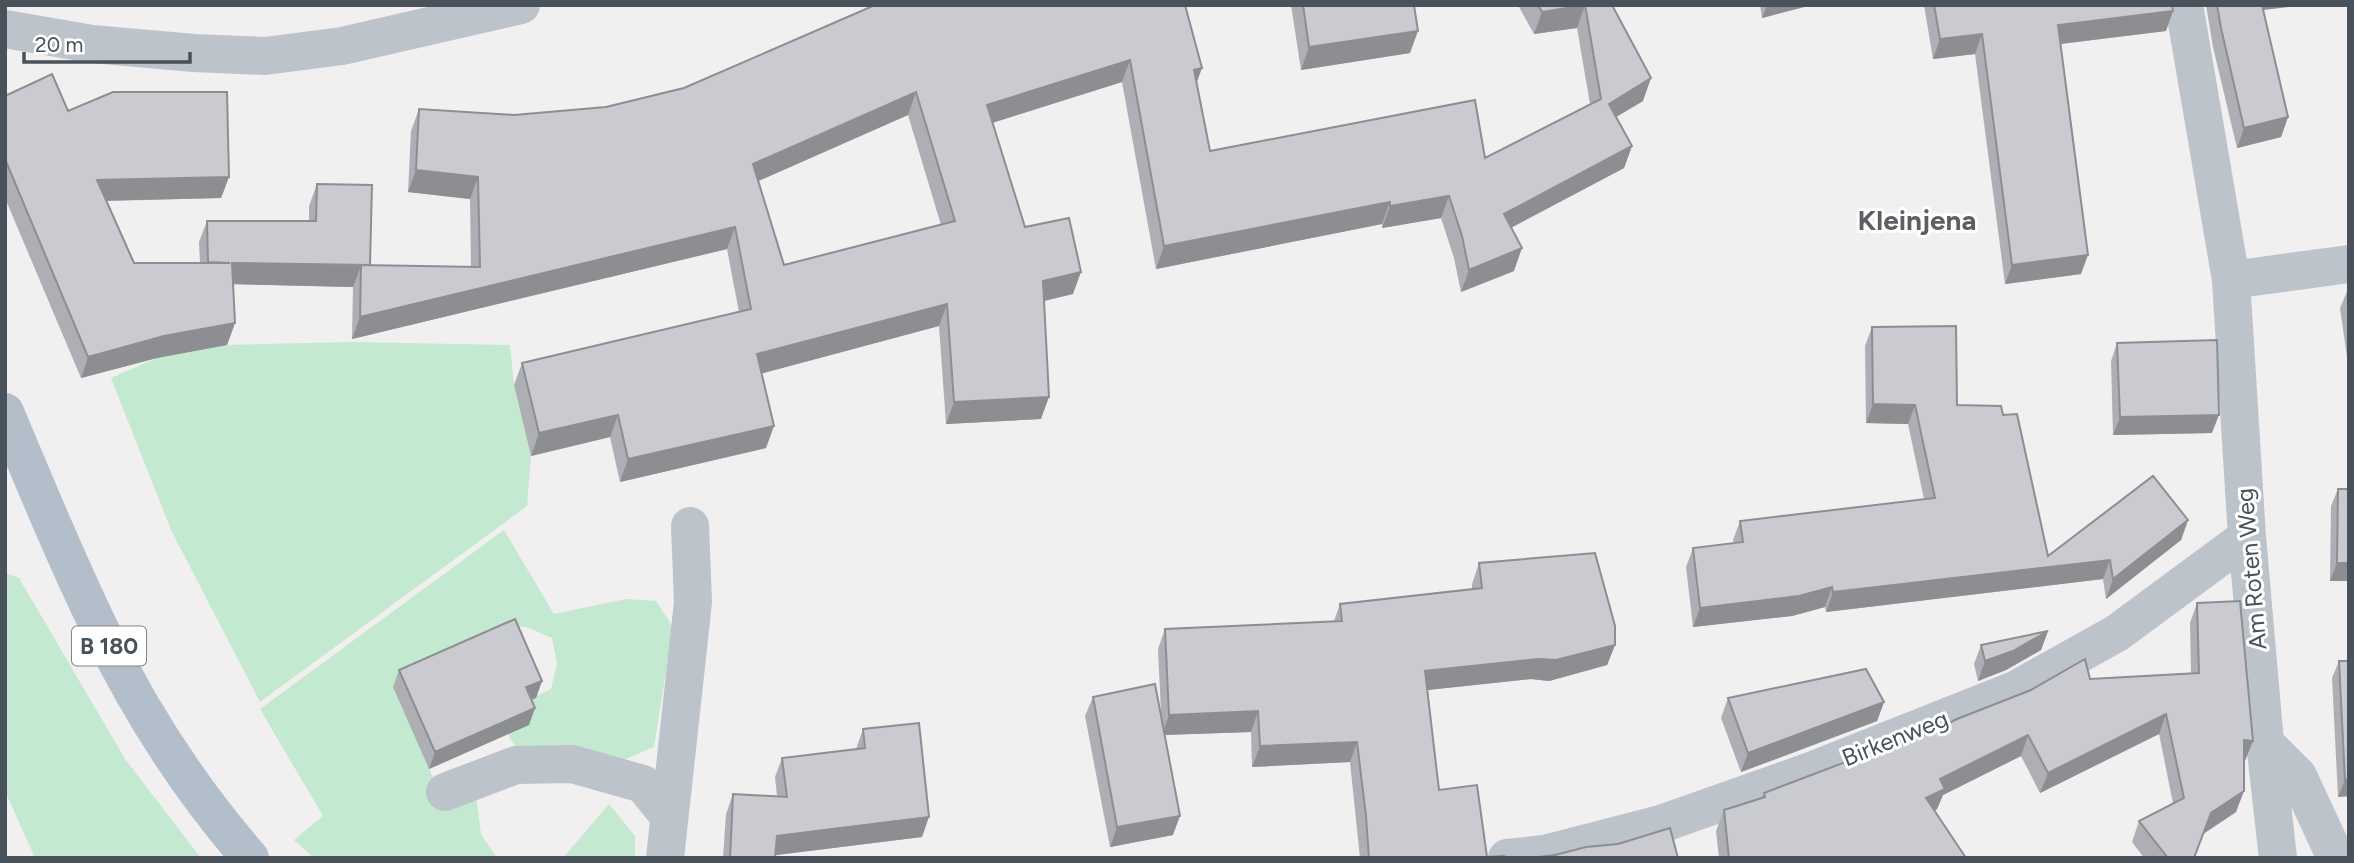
<svg xmlns="http://www.w3.org/2000/svg" width="2354" height="863" font-family="Figtree,sans-serif">
  <style>
    .green { fill: #c3e9d0 }
    .lines { fill: none; stroke-linecap: round; stroke-linejoin: round }
    .minor { stroke: #bcc3ca; stroke-width: 38 }
    .major { stroke: #b2bfca; stroke-width: 38 }
    .wall { fill: #adafb4; fill-rule: evenodd }
    .shaded-wall { fill: #8d8e92 }
    .building { fill: #c9cbd1; stroke: #8d8e92; stroke-width: 2; fill-rule: evenodd }
    .labels { text-anchor: middle; dominant-baseline: central; stroke-width: 6; stroke-linejoin: round; paint-order: stroke }
    .shield { fill: #fff; stroke: #80868c; stroke-width: 2 }
    .shield-label { font-size: 23px; font-weight: bold; fill: #49525a }
    .street-label { font-size: 24px; fill: #49525a; stroke: #fff }
    .quarter-label { font-size: 28px; font-weight: bold; fill: #5c5f63; stroke: #fff }
  </style>
  <rect width="100%" height="100%" fill="#f1efef"/>
  <!-- green -->
  <path class="green" d="M352,342L510,345L514,385L531,456L527,506L260,702L171,530L111,378L157,358L227,345Z
    M504,530L554,614L626,599L656,601L673,627L654,747L619,762L517,749L508,735L529,725L520,704L551,689L557,663L552,638L526,627L504,624L429,769L448,807L476,795L481,834L497,858H314L294,840L323,816L260,709Z
    M5,573L19,578L125,759L201,858H35L5,791Z
    M609,804L635,836V858H563Z"/>
  <g class="lines">
    <!-- minor -->
    <path class="minor" d="M2184,5L2231,280L2247,537L2265,743L2278,858
      M5,29L92,44L194,53L265,56L342,46L521,5
      M2231,280L2349,264
      M2265,743L2298,776L2336,858
      M445,792L516,765L572,764L643,784L669,816
      M665,858L693,602L690,526
      M1507,858L1545,854L1661,824L1811,771L2015,690L2117,633L2247,537"/>
    <!-- major -->
    <path class="major" d="M5,412C35,484 65,557 99,627C139,710 190,789 250,858"/>
  </g>
  <!-- wall -->
  <path class="wall" d="M1185,5L1197,83L1210,151L1485,158L1590,104L1577,28L1534,34L1518,5H1612L1643,101L1616,117L1632,146L1624,168L1511,228L1514,271L1461,292L1454,258L1441,218L1382,228V224L1156,269L1122,82L992,123L1025,227L1073,294L1044,301L1041,419L946,424L939,326L762,373L766,448L620,482L610,437L531,456L514,385L522,363L739,312L727,249L352,339L353,287L233,284L235,323L227,345L157,358L81,378L5,198V96L68,111L229,177L221,198L107,201L134,263H200L199,242L207,221H309V206L317,184L370,265L471,267L470,199L408,192L411,131L419,109L514,115L606,107ZM908,115L941,225L784,265L758,181Z
    M1291,5H1414L1410,53L1301,70Z
    M1760,5H1812L1762,18Z
    M1924,5H2172L2166,31L2061,44L2081,274L2005,284L1975,54L1933,59Z
    M2206,5H2306L2263,10L2288,117L2281,137L2237,148L2213,47Z
    M2348,289H2349V357H2347L2340,308Z
    M1872,327L1957,405L2003,415L2048,556L2188,520L2181,540L2106,599L2103,579L1826,612L1825,607L1792,616L1693,627L1686,567L1693,548L1734,543L1733,540L1740,521L1924,499L1908,424L1866,423L1865,346Z
    M2117,343L2212,433L2113,435L2111,361Z
    M2338,489H2349V581H2330L2331,506Z
    M1479,563L1615,645L1607,665L1549,681L1531,679L1428,690L1439,790L1487,857L1511,858H1360L1350,762L1252,767L1251,732L1165,735L1173,835L1110,847L1085,716L1093,697L1161,713L1158,649L1165,629L1334,621L1340,604L1472,589V584Z
    M2197,603L2245,761H2244L2236,812L2203,834L2194,858H2144L2132,842L2139,821L2173,803L2159,734L2040,793L2021,756L1943,795L1937,809L1935,811L1966,858H1719L1716,831L1724,810L1762,798L1764,793L2090,679L2191,673L2190,623Z
    M2048,631L2041,650L2006,670L1978,681L1974,664L1981,645Z
    M2339,661L2349,796L2338,797L2332,678Z
    M399,670L542,681L536,698L531,700L529,725L429,769L393,687Z
    M1728,698L1884,702L1877,721L1741,772L1721,718Z
    M863,729L922,837L775,855V858H723L726,814L733,794L777,796L775,777L782,758L856,749Z"/>
  <!-- shaded-wall -->
  <path class="shaded-wall" d="M1585,5L1577,28L1534,34L1542,12Z
    M1767,5H1812L1762,18Z
    M2254,5H2306L2252,11Z
    M2173,11L2166,31L2051,45L2058,25Z
    M1418,31L1410,53L1301,70L1309,47Z
    M1982,34L1975,54L1933,59L1940,39Z
    M1130,60L1122,82L979,127L987,105Z
    M1202,68L1194,90V70Z
    M1651,78L1643,101L1601,126L1609,104Z
    M916,92L908,115L745,187L753,164Z
    M2288,117L2281,137L2237,148L2244,128Z
    M1632,146L1624,168L1495,236L1504,214Z
    M416,170L478,177L470,199L408,192Z
    M229,177L221,198L90,201L97,180Z
    M1449,196L1441,218L1382,228L1390,206Z
    M1390,202L1382,224L1156,269L1164,246Z
    M735,227L727,249L352,339L360,317Z
    M1522,248L1514,271L1461,292L1469,270Z
    M2088,255L2081,274L2005,284L2012,265Z
    M232,263L361,266L353,287L224,284Z
    M1081,272L1073,294L1035,303L1043,281Z
    M947,304L939,326L749,377L757,354Z
    M235,323L227,345L157,358L81,378L88,357L164,336Z
    M1049,397L1041,419L946,424L954,402Z
    M1873,404L1915,405L1908,424L1866,423Z
    M618,415L610,437L531,456L539,433Z
    M2219,415L2212,433L2113,435L2120,417Z
    M774,426L766,448L620,482L628,459Z
    M2188,520L2181,540L2106,599L2113,579Z
    M2110,560L2103,579L1826,612L1833,592Z
    M2337,563H2349V581H2330Z
    M1832,587L1825,607L1792,616L1693,627L1700,608Z
    M2048,631L2041,650L2006,670L1978,681L1985,661Z
    M1615,645L1607,665L1549,681L1531,679L1418,691L1425,671Z
    M542,681L536,698L520,704L526,687Z
    M1884,702L1877,721L1741,772L1748,753Z
    M535,708L529,725L429,769L435,752Z
    M1258,711L1251,732L1162,735L1169,715Z
    M2166,714L2159,734L2040,793L2048,773Z
    M2028,735L2021,756L1943,795L1937,809L1919,819L1926,798L1940,779Z
    M2244,740L2253,741L2245,761H2237Z
    M1357,742L1350,762L1252,767L1260,746Z
    M2349,779V796L2338,797L2345,780Z
    M2244,791L2236,812L2203,834L2211,813Z
    M1180,816L1173,835L1110,847L1117,827Z
    M929,817L922,837L769,856L777,836Z"/>
  <!-- building -->
  <path class="building" d="M875,5H1185L1202,68L1194,70L1210,151L1475,100L1485,158L1601,99L1585,5H1612L1651,78L1609,104L1632,146L1504,214L1522,248L1469,270L1462,236L1449,196L1390,206V202L1164,246L1130,60L987,105L1025,227L1069,218L1081,272L1043,281L1049,397L954,402L947,304L757,354L774,426L628,459L618,415L539,433L522,363L751,309L735,227L360,317L361,265L480,267L478,177L416,170L419,109L514,115L606,107L684,88ZM916,92L955,221L784,265L753,164Z
    M1303,5H1414L1418,31L1309,47Z
    M1538,5H1585L1542,12Z
    M1934,5H2172L2173,11L2058,25L2088,255L2012,265L1982,34L1940,39Z
    M2217,5H2262L2288,117L2244,128L2221,28Z
    M52,74L68,111L113,92H227L229,177L97,180L134,263H230L208,262L207,221H316L317,184L372,185L370,265L232,263L235,323L164,336L88,357L5,159V96Z
    M1956,326L1957,405L2001,406L2003,415L2017,414L2048,556L2153,476L2188,520L2113,579L2110,560L1833,592L1832,587L1799,596L1700,608L1693,548L1743,542L1740,521L1935,498L1915,405L1873,404L1872,327Z
    M2217,340L2219,415L2120,417L2117,343Z
    M2338,489H2349V563H2337Z
    M1595,553L1615,626V645L1556,660L1538,659L1425,671L1439,790L1477,785L1487,857L1503,856L1511,858H1369L1366,816L1357,742L1260,746L1258,711L1169,715L1165,629L1342,621L1340,604L1482,588L1479,563Z
    M2240,601L2253,741L2244,740V791L2211,813L2194,858H2168L2139,821L2184,798L2166,714L2048,773L2028,735L1940,779L1945,789L1926,798L1966,858H1729L1724,810L1765,797L1764,793L1901,741L1903,745L1957,719L2031,690L2085,659L2090,679L2199,673L2197,603Z
    M515,619L542,681L526,687L535,708L435,752L399,670Z
    M2048,631L2013,651L1985,661L1981,645Z
    M2339,661H2349V779L2345,780Z
    M1866,669L1884,702L1748,753L1728,698Z
    M1155,684L1180,816L1117,827L1093,697Z
    M919,723L929,817L777,836L775,858H730L733,794L787,797L782,758L865,748L863,729Z
    M1670,828L1678,858H1530L1555,855L1586,847L1618,844Z"/>
  <g class="labels">
    <!-- shield labels -->
    <rect class="shield" x="72" y="626.5" width="74" height="39" rx="5"/>
    <g class="shield-label">
      <text x="109" y="646">B 180</text>
    </g>
    <!-- street labels -->
    <g class="street-label">
      <text transform="translate(2251 569) rotate(-95)">Am Roten Weg</text>
      <text transform="translate(1895 738) rotate(-22)">Birkenweg</text>
    </g>
    <!-- quarter labels -->
    <g class="quarter-label">
      <text x="1917" y="220">Kleinjena</text>
    </g>
  </g>
  <!-- border -->
  <rect width="2354" height="863" fill="none" stroke="#49525a" stroke-width="14"/>
  <!-- scale -->
  <path d="M24 52v10h166v-10" fill="none" stroke="#49525a" stroke-width="3.5"/>
  <text x="35" y="52" font-size="21" fill="#49525a" stroke="#ffffff" stroke-width="5" paint-order="stroke">20 m</text>
</svg>
